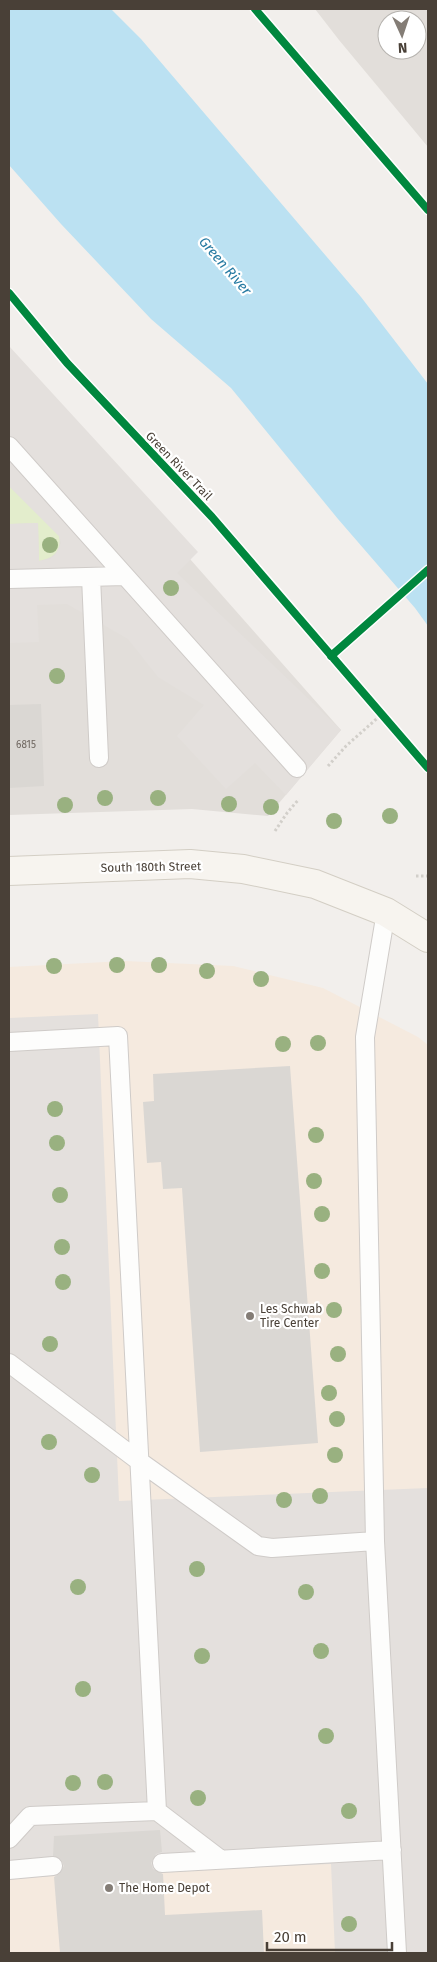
<svg xmlns="http://www.w3.org/2000/svg" width="437" height="1962" font-family="'Fira Sans',sans-serif">
  <style>
    .commercial { fill: #f5eadf }
    .industrial { fill: #e2deda; fill-rule: evenodd }
    .green { fill: #e3edcc }
    .parking { fill: #e4e0dd }
    .water { fill: #bbe1f2 }
    .building { fill: #dad7d3 }
    .lines { fill: none; stroke-linecap: round; stroke-linejoin: round }
    .lane-casing { stroke: #cfcbc8; stroke-width: 20 }
    .secondary-casing { stroke: #d3cec4; stroke-width: 30 }
    .path { stroke: #d2cfca; stroke-width: 3; stroke-dasharray: 2.5 2.5; stroke-linecap: butt }
    .lane { stroke: #fdfdfc; stroke-width: 18 }
    .secondary { stroke: #f7f4ef; stroke-width: 28 }
    .cycleway-casing { stroke: #fff; stroke-width: 11 }
    .cycleway { stroke: #00873e; stroke-width: 8 }
    .tree { fill: #99b180 }
    .poi-dot { fill: #847d76; stroke: #fff; stroke-width: 2 }
    .labels { text-anchor: middle; dominant-baseline: central; stroke-width: 4.5; stroke-linejoin: round; paint-order: stroke }
    .number-label { font-size: 10px; fill: #6f6760 }
    .street-label { font-size: 12px; fill: #494037; stroke: #fff }
    .poi-label { font-size: 12px; fill: #494037; stroke: #fff; text-anchor: start }
    .water-label { font-size: 14px; font-style: italic; fill: #267aa2; stroke: #fff }
  </style>
  <rect width="100%" height="100%" fill="#f2efec"/>
  <!-- commercial -->
  <path class="commercial" d="M125,961L233,966L323,988L418,1037L428,1045V1953H9V967Z"/>
  <!-- industrial -->
  <path class="industrial" d="M315,9H428V147L339,40ZM387,20H417V50H387Z
    M9,354L341,730L268,816L192,809L9,815Z"/>
  <!-- green -->
  <path class="green" d="M9,486L59,536C62,551 54,558 39,561L38,523L9,524Z"/>
  <!-- parking -->
  <path class="parking" d="M9,346L198,552L177,573L341,730L286,795L255,763L226,789L177,736L204,705L158,677L128,639L67,604L37,605L39,642L9,643V524L38,523L39,561L50,559L56,554L61,543L59,536L9,486Z
    M98,1014L119,1501L428,1488V1953H335L331,1864L9,1878V1018Z"/>
  <!-- water -->
  <path class="water" d="M9,9H111L141,39L361,297L428,384V626L415,608L338,519L231,388L151,319L61,224L9,165Z"/>
  <!-- building -->
  <path class="building" d="M41,704L44,786L9,788V705Z
    M290,1066L318,1443L200,1452L182,1188L163,1189L161,1162L147,1163L143,1102L154,1101L153,1074Z
    M160,1830L162,1852L156,1854L151,1863L153,1869L163,1874L165,1915L262,1910L264,1953H60L54,1877L59,1874L64,1866L61,1860L53,1856L54,1836Z"/>
  <g class="lines">
    <defs>
      <path id="lane" d="M9,446L297,768
        M91,577L99,758
        M9,579L125,576
        M386,912L365,1037L375,1541L397,1953
        M9,1042L118,1036L157,1811
        M9,1363L139,1461L258,1546L272,1548L375,1541
        M9,1839L30,1816L157,1811L220,1859
        M162,1863L392,1850
        M9,1870L53,1866"/>
      <path id="secondary" d="M9,871L190,864L243,869L315,884L386,912L428,938"/>
    </defs>
    <!-- lane casing -->
    <use href="#lane" class="lane-casing"/>
    <!-- secondary casing -->
    <use href="#secondary" class="secondary-casing"/>
    <!-- path -->
    <path class="path" d="M328,766L346,746L382,714
      M275,831L287,813L299,799
      M416,876H428"/>
    <!-- lane -->
    <use href="#lane" class="lane"/>
    <!-- secondary -->
    <use href="#secondary" class="secondary"/>
    <defs>
      <path id="cycleway" d="M255,9L428,210
        M9,293L67,363L212,517L428,768
        M331,656L428,570"/>
    </defs>
    <!-- cycleway casing -->
    <use href="#cycleway" class="cycleway-casing"/>
    <!-- cycleway -->
    <use href="#cycleway" class="cycleway"/>
  </g>
  <!-- trees -->
  <g class="tree">
    <circle cx="50" cy="545" r="8"/>
    <circle cx="171" cy="588" r="8"/>
    <circle cx="57" cy="676" r="8"/>
    <circle cx="105" cy="798" r="8"/>
    <circle cx="158" cy="798" r="8"/>
    <circle cx="229" cy="804" r="8"/>
    <circle cx="65" cy="805" r="8"/>
    <circle cx="271" cy="807" r="8"/>
    <circle cx="390" cy="816" r="8"/>
    <circle cx="334" cy="821" r="8"/>
    <circle cx="117" cy="965" r="8"/>
    <circle cx="159" cy="965" r="8"/>
    <circle cx="54" cy="966" r="8"/>
    <circle cx="207" cy="971" r="8"/>
    <circle cx="261" cy="979" r="8"/>
    <circle cx="318" cy="1043" r="8"/>
    <circle cx="283" cy="1044" r="8"/>
    <circle cx="55" cy="1109" r="8"/>
    <circle cx="316" cy="1135" r="8"/>
    <circle cx="57" cy="1143" r="8"/>
    <circle cx="314" cy="1181" r="8"/>
    <circle cx="60" cy="1195" r="8"/>
    <circle cx="322" cy="1214" r="8"/>
    <circle cx="62" cy="1247" r="8"/>
    <circle cx="322" cy="1271" r="8"/>
    <circle cx="63" cy="1282" r="8"/>
    <circle cx="334" cy="1310" r="8"/>
    <circle cx="50" cy="1344" r="8"/>
    <circle cx="338" cy="1354" r="8"/>
    <circle cx="329" cy="1393" r="8"/>
    <circle cx="337" cy="1419" r="8"/>
    <circle cx="49" cy="1442" r="8"/>
    <circle cx="335" cy="1455" r="8"/>
    <circle cx="92" cy="1475" r="8"/>
    <circle cx="320" cy="1496" r="8"/>
    <circle cx="284" cy="1500" r="8"/>
    <circle cx="197" cy="1569" r="8"/>
    <circle cx="78" cy="1587" r="8"/>
    <circle cx="306" cy="1592" r="8"/>
    <circle cx="321" cy="1651" r="8"/>
    <circle cx="202" cy="1656" r="8"/>
    <circle cx="83" cy="1689" r="8"/>
    <circle cx="326" cy="1736" r="8"/>
    <circle cx="105" cy="1782" r="8"/>
    <circle cx="73" cy="1783" r="8"/>
    <circle cx="198" cy="1798" r="8"/>
    <circle cx="349" cy="1811" r="8"/>
    <circle cx="349" cy="1924" r="8"/>
  </g>
  <!-- markers -->
  <g class="poi-dot">
    <circle cx="250" cy="1316" r="5"/>
    <circle cx="109" cy="1888" r="5"/>
  </g>
  <g class="labels">
    <!-- number labels -->
    <g class="number-label">
      <text x="26" y="745">6815</text>
    </g>
    <!-- street labels -->
    <g class="street-label">
      <text transform="translate(179 466) rotate(46)">Green River Trail</text>
      <text transform="translate(151 867) rotate(-1)">South 180th Street</text>
    </g>
    <!-- poi labels -->
    <g class="poi-label">
      <text x="260" y="1309">Les Schwab<tspan x="260" dy="14">Tire Center</tspan></text>
      <text x="119" y="1888">The Home Depot</text>
    </g>
    <!-- water labels -->
    <g class="water-label">
      <text transform="translate(225 266) rotate(49)">Green River</text>
    </g>
  </g>
  <!-- border -->
  <rect width="437" height="1962" fill="none" stroke="#494037" stroke-width="20"/>
  <!-- north arrow -->
  <g transform="translate(402 35) rotate(177)"><circle r="24" fill="#ffffff" stroke="#b6b3af"/>
  <path d="M0-4L9 19L0 12L-9 19Z" fill="#847d76"/>
  <text y="-8" font-size="14" font-weight="bold" text-anchor="middle" fill="#494037">N</text>
  </g>
  <!-- scale -->
  <path d="M267 1942v8h125v-8" fill="none" stroke="#494037" stroke-width="2.5"/>
  <text x="274" y="1942" font-size="15" fill="#494037" stroke="#ffffff" stroke-width="4" paint-order="stroke">20 m</text>
</svg>
